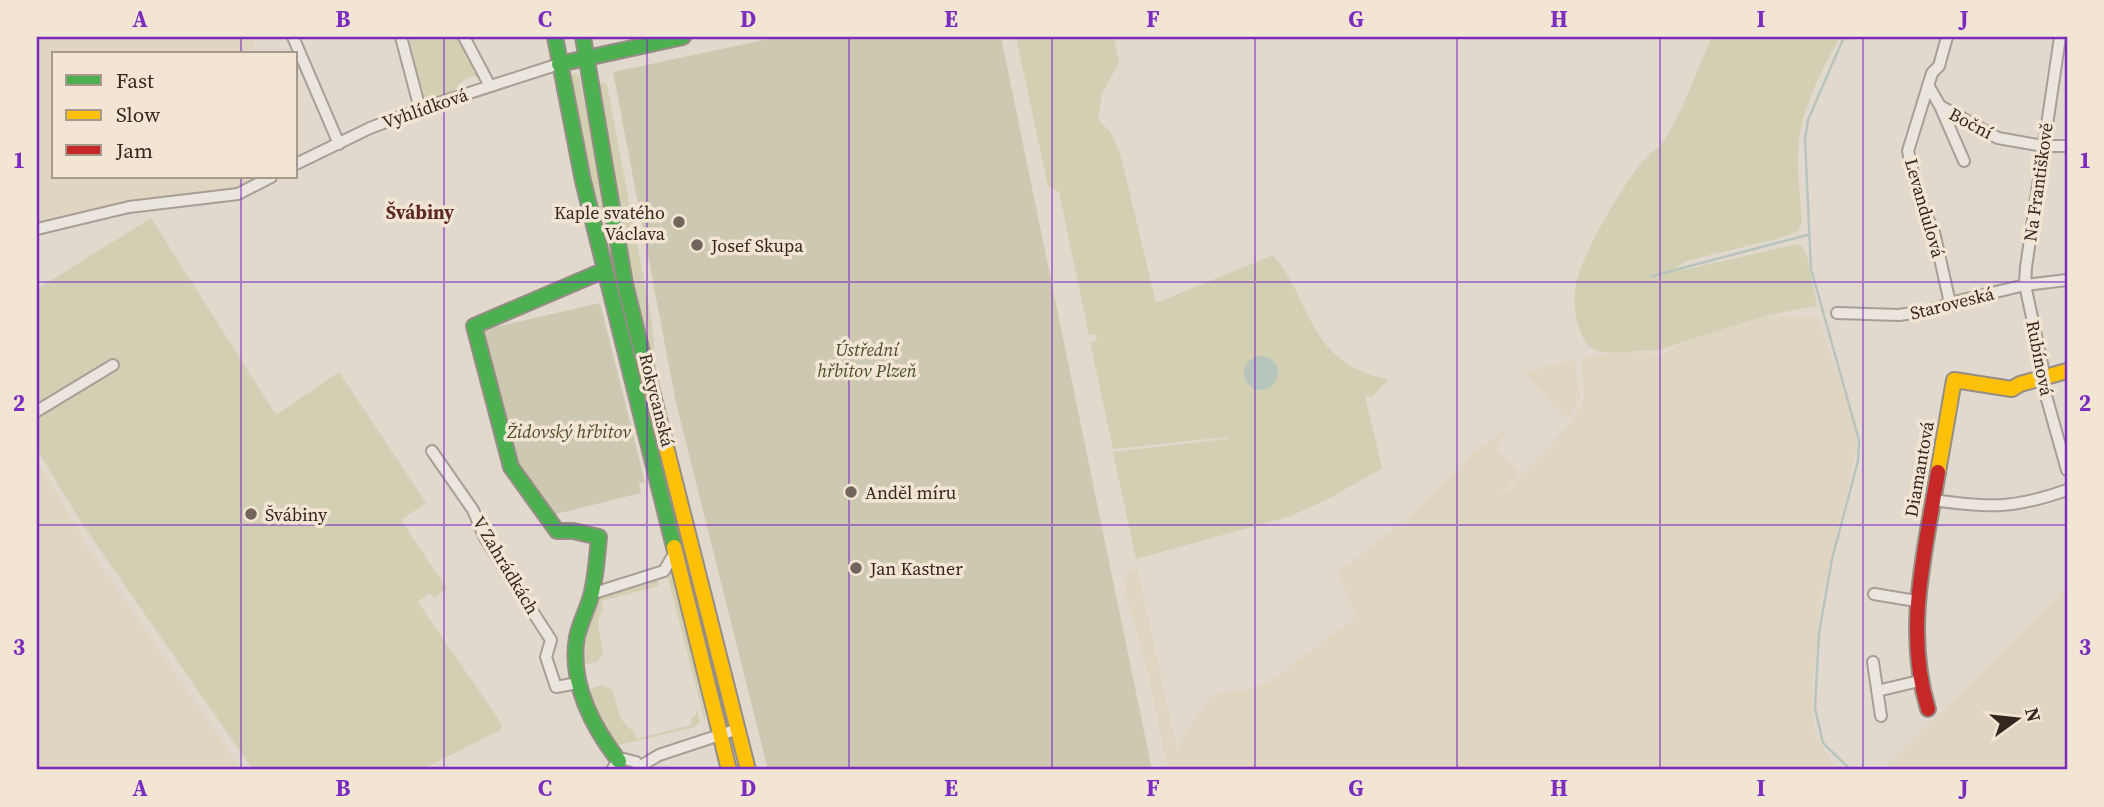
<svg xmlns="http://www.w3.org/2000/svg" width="2104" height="807" font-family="'Source Serif 4',serif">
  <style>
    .farmland { fill: #dfd5c0 }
    .green { fill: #d2cfb2 }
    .cemetery { fill: #cdc9b1 }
    .water { fill: #b8c5bc }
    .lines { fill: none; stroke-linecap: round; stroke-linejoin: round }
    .stream { stroke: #b8c5bc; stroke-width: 2.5 }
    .street-casing { stroke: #a79f96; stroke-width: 14 }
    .fast-casing { stroke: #968e86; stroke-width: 18 }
    .slow-casing { stroke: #968e86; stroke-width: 18 }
    .jam-casing { stroke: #968e86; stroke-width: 18 }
    .street { stroke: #eae5de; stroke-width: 10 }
    .fast { stroke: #4caf50; stroke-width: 14 }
    .slow { stroke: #ffc107; stroke-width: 14 }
    .jam { stroke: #c62828; stroke-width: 14 }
    .grid { fill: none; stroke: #7b2cbf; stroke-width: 2; stroke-opacity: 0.55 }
    .poi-dot { fill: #71655d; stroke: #f2e5d4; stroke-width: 2.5 }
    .labels { text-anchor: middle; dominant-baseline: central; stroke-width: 7; stroke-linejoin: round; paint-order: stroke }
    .street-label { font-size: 18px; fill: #342720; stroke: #f2e5d4 }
    .poi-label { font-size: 18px; fill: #342720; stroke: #f2e5d4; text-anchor: start }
    .park-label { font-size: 18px; font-style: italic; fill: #4a4f28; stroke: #f2e5d4 }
    .neighbourhood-label { font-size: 19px; font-weight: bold; fill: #5d2823; stroke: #f2e5d4 }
    .neatline { fill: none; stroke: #7b2cbf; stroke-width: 2.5 }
    .grid-label { font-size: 23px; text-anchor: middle; font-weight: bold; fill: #7b2cbf }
  </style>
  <rect width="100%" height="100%" fill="#e1d9ce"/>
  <!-- farmland -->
  <path class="farmland" d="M37,37H256L251,54H54V177H256L253,182L236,191L37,225Z
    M1764,316H1805L1815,317L1821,324L1855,425L1856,446L1852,472L1822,593L1812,686L1814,730L1830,760L1844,770H1168L1147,668L1125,591L1124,583L1130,571L1137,567L1177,751L1189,726L1215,693L1245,690L1269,682L1356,617L1338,572L1409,517L1474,452L1506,429L1497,450L1520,472L1501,493H1506L1573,420L1584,398L1581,357L1625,352L1662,354L1691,340Z
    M1574,359L1580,397L1568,420L1525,373Z
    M37,460L85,543L242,770H37Z
    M2067,582V770H1883L2060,595Z"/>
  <!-- green -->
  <path class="green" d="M403,37H461L479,77C463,74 460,86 450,94C444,99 428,101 421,100Z
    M1016,37H1114L1119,63L1102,93L1098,119L1111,133L1120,153L1156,303L1273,255C1300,285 1307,331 1338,357C1353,370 1371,375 1388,380L1372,397L1365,396L1382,468L1330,498L1291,516L1136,559L1113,452L1226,439L1227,437L1113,449L1090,342L1097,340L1096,334L1089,335L1059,192L1048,186Z
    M1712,37H1840C1823,68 1804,104 1799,139C1796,166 1800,195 1802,222L1798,231L1780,238L1686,261L1676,268L1683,270L1798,244L1802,246L1807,256L1817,306L1764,316L1655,351C1638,349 1606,357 1592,348C1576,337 1572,301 1576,284C1582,254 1620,190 1639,166C1646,156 1658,149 1665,139C1685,107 1696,71 1712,37Z
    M574,73L579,76L622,290L726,712L724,717L591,187L570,80Z
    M603,83L607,85L652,322L657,375L649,355L638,316L597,84Z
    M151,218L276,415L339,372L426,503L401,520L447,589L434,598L430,593L418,602L497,717L502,726L500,730L421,770H253L83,525L37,450V289Z
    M673,568L705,715V722L667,574Z
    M657,580L659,586L601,601L603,609C593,623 602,637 603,654L597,662L584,665L587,632L595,602C610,588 639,589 657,580Z
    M602,685L612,689C618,705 617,723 634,731L636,739L692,725L691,719L696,714L697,707L700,723L695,727L619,745L614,743L596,713L594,714L589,694L593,688Z"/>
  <!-- cemetery -->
  <path class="cemetery" d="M778,37H1001L1152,770H768L676,403L613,72Z
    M600,303L645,482L639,483L641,493L552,515L513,460L482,330Z"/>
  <!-- water -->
  <path class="water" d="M1244 373a17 17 0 1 1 34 0a17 17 0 1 1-34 0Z"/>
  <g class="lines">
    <!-- stream -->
    <path class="stream" d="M1844,37L1808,120L1805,140L1811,269L1859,440L1858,461L1832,559L1819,633L1815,708L1823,743L1851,770
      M1652,276L1807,235"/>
    <defs>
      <path id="street" d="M293,37L339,144
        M401,37L420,109
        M464,37L490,86
        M1947,37L1939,66L1932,73L1908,151L1920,202L1934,232L1950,303
        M2060,37L2026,267L2025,285L2043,368L2041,378L2067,470
        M1928,85L1940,106L1998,138L2043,146H2067
        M1940,106L1964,161
        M296,164L370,128L420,109L559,64
        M37,229L129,207L238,194L271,177
        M1837,313L1899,315L1933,310L1950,303L2025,285L2067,280
        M37,411L113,365
        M432,451L473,510L485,538L551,640L546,657L556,687L578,683
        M1933,500C1989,508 2013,509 2067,490
        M591,594L664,571L675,552
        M1874,594L1916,601
        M1873,662L1881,716
        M1877,691L1919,681
        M639,767L659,755L738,729
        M612,770L615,765L624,759L636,762L640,770"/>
      <path id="fast" d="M555,37L583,181L674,547
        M583,37L625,284L644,360
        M559,64L683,37
        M598,273L474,326L511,467L557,531H573L599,537C597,557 596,577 591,596C587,610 580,623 577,637C569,683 592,726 619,761"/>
      <path id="slow" d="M644,360L748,770
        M1938,472L1954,380L2012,389L2020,384L2067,371
        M674,547L729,770"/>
      <path id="jam" d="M1928,709C1904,630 1925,552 1938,472"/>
    </defs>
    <!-- street casing -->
    <use href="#street" class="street-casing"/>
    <!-- fast casing -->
    <use href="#fast" class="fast-casing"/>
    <!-- slow casing -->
    <use href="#slow" class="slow-casing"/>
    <!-- jam casing -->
    <use href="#jam" class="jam-casing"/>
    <!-- street -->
    <use href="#street" class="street"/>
    <!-- fast -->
    <use href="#fast" class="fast"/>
    <!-- slow -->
    <use href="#slow" class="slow"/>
    <!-- jam -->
    <use href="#jam" class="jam"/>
  </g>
  <!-- grid -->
  <path class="grid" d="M241,37V54M444,37V770M647,37V770M849,37V770M1052,37V770M1255,37V770M1457,37V770M1660,37V770M1863,37V770M241,177V770M37,282H2067M37,525H2067"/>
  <!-- markers -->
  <g class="poi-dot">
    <circle cx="679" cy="222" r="7"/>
    <circle cx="697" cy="245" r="7"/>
    <circle cx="851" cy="492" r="7"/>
    <circle cx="251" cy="514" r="7"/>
    <circle cx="856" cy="568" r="7"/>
  </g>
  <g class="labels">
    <!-- street labels -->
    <g class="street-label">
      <text transform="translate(425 108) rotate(-19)">Vyhlídková</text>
      <text transform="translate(1971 123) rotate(28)">Boční</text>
      <text transform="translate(2038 182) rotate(-82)">Na Františkově</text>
      <text transform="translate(1925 208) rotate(74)">Levandulová</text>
      <text transform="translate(1952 303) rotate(-14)">Staroveská</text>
      <text transform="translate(2040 358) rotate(79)">Rubínová</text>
      <text transform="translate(657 400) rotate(76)">Rokycanská</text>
      <text transform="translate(1919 469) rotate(-80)">Diamantová</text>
      <text transform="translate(506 565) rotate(59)">V Zahrádkách</text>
    </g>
    <!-- poi labels -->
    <g class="poi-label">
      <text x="665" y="212" text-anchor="end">Kaple svatého<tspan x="665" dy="21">Václava</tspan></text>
      <text x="711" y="245">Josef Skupa</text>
      <text x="865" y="492">Anděl míru</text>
      <text x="265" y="514">Švábiny</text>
      <text x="870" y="568">Jan Kastner</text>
    </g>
    <!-- park labels -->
    <g class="park-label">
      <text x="867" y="349">Ústřední<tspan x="867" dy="21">hřbitov Plzeň</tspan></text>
      <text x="569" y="431">Židovský hřbitov</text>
    </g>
    <!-- neighbourhood labels -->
    <g class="neighbourhood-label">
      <text x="420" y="212">Švábiny</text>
    </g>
  </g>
  <!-- border -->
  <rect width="2104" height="807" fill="none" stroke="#f2e5d4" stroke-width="77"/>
  <!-- legend -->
  <rect x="52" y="52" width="245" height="126" fill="#f2e5d4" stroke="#a6998c" stroke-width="2"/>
  <rect x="66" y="75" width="35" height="10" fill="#4caf50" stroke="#a6998c" stroke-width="2"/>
  <text x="116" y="88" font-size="21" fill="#342720">Fast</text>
  <rect x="66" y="110" width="35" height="10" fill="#ffc107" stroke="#a6998c" stroke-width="2"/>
  <text x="116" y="122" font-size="21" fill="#342720">Slow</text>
  <rect x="66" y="145" width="35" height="10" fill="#c62828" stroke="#a6998c" stroke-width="2"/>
  <text x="116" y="158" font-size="21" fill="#342720">Jam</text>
  <!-- north arrow -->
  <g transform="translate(2017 719) rotate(75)" stroke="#f2e5d4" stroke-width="5" paint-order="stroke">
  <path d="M0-5L12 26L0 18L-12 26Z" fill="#342720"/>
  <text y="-10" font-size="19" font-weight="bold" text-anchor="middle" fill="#342720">N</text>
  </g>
  <rect x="38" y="38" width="2028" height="730" class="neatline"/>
  <g class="grid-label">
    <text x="140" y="27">A</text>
    <text x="343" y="27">B</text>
    <text x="545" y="27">C</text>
    <text x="748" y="27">D</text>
    <text x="951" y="27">E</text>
    <text x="1153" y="27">F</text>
    <text x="1356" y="27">G</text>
    <text x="1559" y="27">H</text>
    <text x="1761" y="27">I</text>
    <text x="1964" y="27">J</text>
    <text x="19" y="168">1</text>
    <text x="2085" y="168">1</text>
    <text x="19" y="411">2</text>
    <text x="2085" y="411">2</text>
    <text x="19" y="655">3</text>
    <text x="2085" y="655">3</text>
    <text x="140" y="796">A</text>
    <text x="343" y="796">B</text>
    <text x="545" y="796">C</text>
    <text x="748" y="796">D</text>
    <text x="951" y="796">E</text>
    <text x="1153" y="796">F</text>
    <text x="1356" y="796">G</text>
    <text x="1559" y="796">H</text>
    <text x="1761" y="796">I</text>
    <text x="1964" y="796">J</text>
  </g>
</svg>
